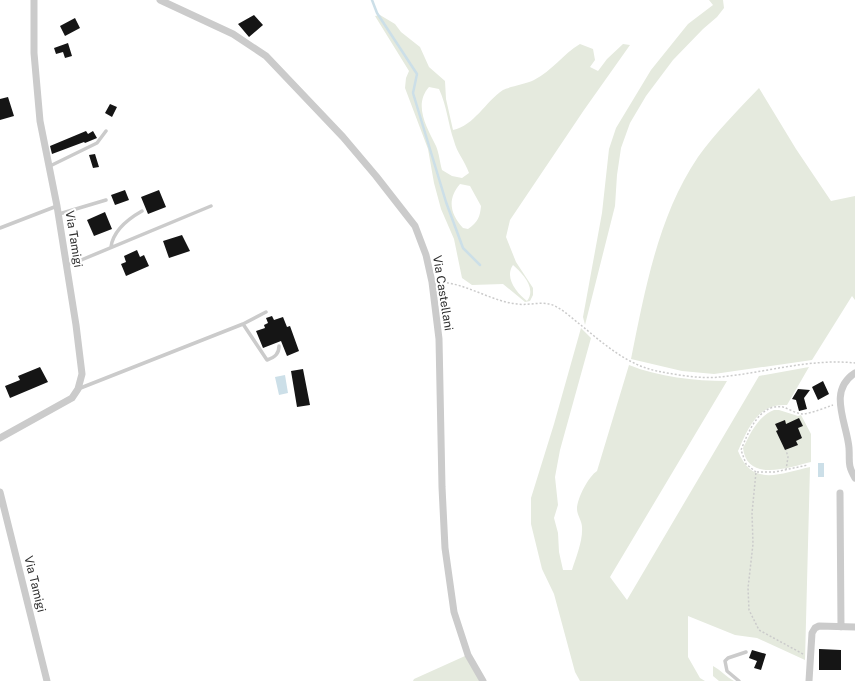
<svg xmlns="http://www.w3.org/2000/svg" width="855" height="681" font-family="'Public Sans',sans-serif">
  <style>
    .green { fill: #e5eade; fill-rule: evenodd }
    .water { fill: #ccdfe8 }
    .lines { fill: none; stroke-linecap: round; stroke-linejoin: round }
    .stream { stroke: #ccdfe8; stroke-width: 2.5 }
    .building { fill: #151515 }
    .path { stroke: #cbcbcb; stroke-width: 1.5; stroke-dasharray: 2 2; stroke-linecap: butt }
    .lane { stroke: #cbcbcb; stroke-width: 3.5 }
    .street { stroke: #cbcbcb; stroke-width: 7 }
    .labels { text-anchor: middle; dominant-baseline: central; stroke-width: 4; stroke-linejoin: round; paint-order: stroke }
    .street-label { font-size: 12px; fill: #2e2e2e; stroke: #fff }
  </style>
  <rect width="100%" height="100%" fill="#fff"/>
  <!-- green -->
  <path class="green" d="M709,0H723L724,8L717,17L703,29L673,60L646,96L630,123L621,148L617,175L615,206L585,325L583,317L602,213L609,149L616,128L651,70L688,24L713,5Z
    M380,15L395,24L401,32L420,47L429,67L445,81L446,99L453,130C474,126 486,101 503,90C508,87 526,84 534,80C552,71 563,54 580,44L593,49L595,60L590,67L598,71L607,59L623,44L630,45L584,110L510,220L506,237L516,262L533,288V295L530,301L525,302L503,284L472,285L462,278L454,239L441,209L434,183L428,149L405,88L406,78L409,71L375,16ZM429,87L439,89C447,106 448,124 454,141C457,153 465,161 469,173L462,178L452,176L442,170C440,163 439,153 436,146C427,128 413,105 429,87ZM460,184L470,186L481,206C480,217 478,222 468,229L463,228C450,214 447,199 460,184ZM513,265C522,273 537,288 527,301C517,293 504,278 513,265Z
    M759,88L796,149L831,201L855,196V300L852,296L812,360L714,374L682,371L631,359C645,290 658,216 698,157C716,132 738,110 759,88Z
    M581,328L591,338L560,450L555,477L558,505L554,518L558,533L559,552L563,570H572C576,557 583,541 582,527C582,521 577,515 577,509C577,498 589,476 597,471L629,365C659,377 694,381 727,381L610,577L627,600L759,376L809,367L787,405C758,403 748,428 738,451C752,487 779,474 810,467L805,660L757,638L735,635L688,616V657L700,678L705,681H580L575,672L554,594L542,569L531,524V498L554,424Z
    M774,410H779L798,416L801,415L811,434V462C790,467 747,483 743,448C750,434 758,416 774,410Z
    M465,656L481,681H413L414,679Z
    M713,666C721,670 726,677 734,681H719L713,676Z"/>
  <!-- water -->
  <path class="water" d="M285,375L288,393L279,395L275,377Z
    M818,463H824V477H818Z"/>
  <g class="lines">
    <!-- stream -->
    <path class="stream" d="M372,0L377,13L417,74L413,93L446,202L463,248L480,265"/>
  </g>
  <!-- building -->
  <path class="building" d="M254,15L263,25L249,37L238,24Z
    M75,18L80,28L65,36L60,26Z
    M68,43L72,56L65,58L63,52L56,54L54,48Z
    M8,97L14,116L0,120V99Z
    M110,104L117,107L112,117L105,113Z
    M86,131L88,134L93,131L97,138L85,143L84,142L52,154L50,146Z
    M95,154L99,167L93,168L89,155Z
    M125,190L129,200L115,205L111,195Z
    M159,190L166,207L148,214L141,197Z
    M105,212L112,229L94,236L87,220Z
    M182,235L190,251L169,258L163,241Z
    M137,250L140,257L144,255L149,266L126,276L121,264L126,262L124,256Z
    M272,316L274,320L283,317L287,327L290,326L299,351L287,356L281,341L263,348L256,331L265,328L264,325L268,323L266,318Z
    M40,367L48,382L10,398L5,386L20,380L18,376Z
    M303,369L310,405L297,407L291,371Z
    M823,381L829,394L818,400L812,387Z
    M798,389L810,390L804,398L807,409L799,411L796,400L792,399Z
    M799,418L803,426L798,428L802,438L796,441L798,445L785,450L776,431L778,430L775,424L785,420L786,424Z
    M819,649L841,650V670H819Z
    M752,650L766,654L761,670L754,668L757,661L749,658Z"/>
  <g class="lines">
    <!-- path -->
    <path class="path" d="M439,282C466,283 490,301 517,304C530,306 542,300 555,306C565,311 574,320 582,326C605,345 628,365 657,371C677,375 700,379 720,377C764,373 811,358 855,363
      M786,470L788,457L786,450
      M756,472L746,464L741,450C748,433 759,403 783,407C789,409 797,414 803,414C813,413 824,408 833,405
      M803,654L759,630L749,610L748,588L753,544L752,513L756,472H775L808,465"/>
    <!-- lane -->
    <path class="lane" d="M50,166L97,143L106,131
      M59,214L106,200
      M0,228L57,206
      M111,247C113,231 128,219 142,211
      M67,264L74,263L211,206
      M243,324L267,360C275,357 279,354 279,346
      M78,389L243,324L266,312
      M739,681L727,671L725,661L728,658L746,652"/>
    <!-- street -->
    <path class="street" d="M160,0L233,34L266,56L343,137L376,176L415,226L426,255L432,282L439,339L442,487L445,548L454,612L468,655L483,681
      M855,373C827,391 847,423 849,448C850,462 847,464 855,478
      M0,438L72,398L78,389L82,374L76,325L57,206L40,121L34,53V0
      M0,492L47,681
      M840,493L841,627
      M809,681L812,633L815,628L819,626L855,627"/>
  </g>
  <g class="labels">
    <!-- street labels -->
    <g class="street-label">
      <text transform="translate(74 239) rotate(81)">Via Tamigi</text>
      <text transform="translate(443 293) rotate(81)">Via Castellani</text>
      <text transform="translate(35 584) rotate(76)">Via Tamigi</text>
    </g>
  </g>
</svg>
